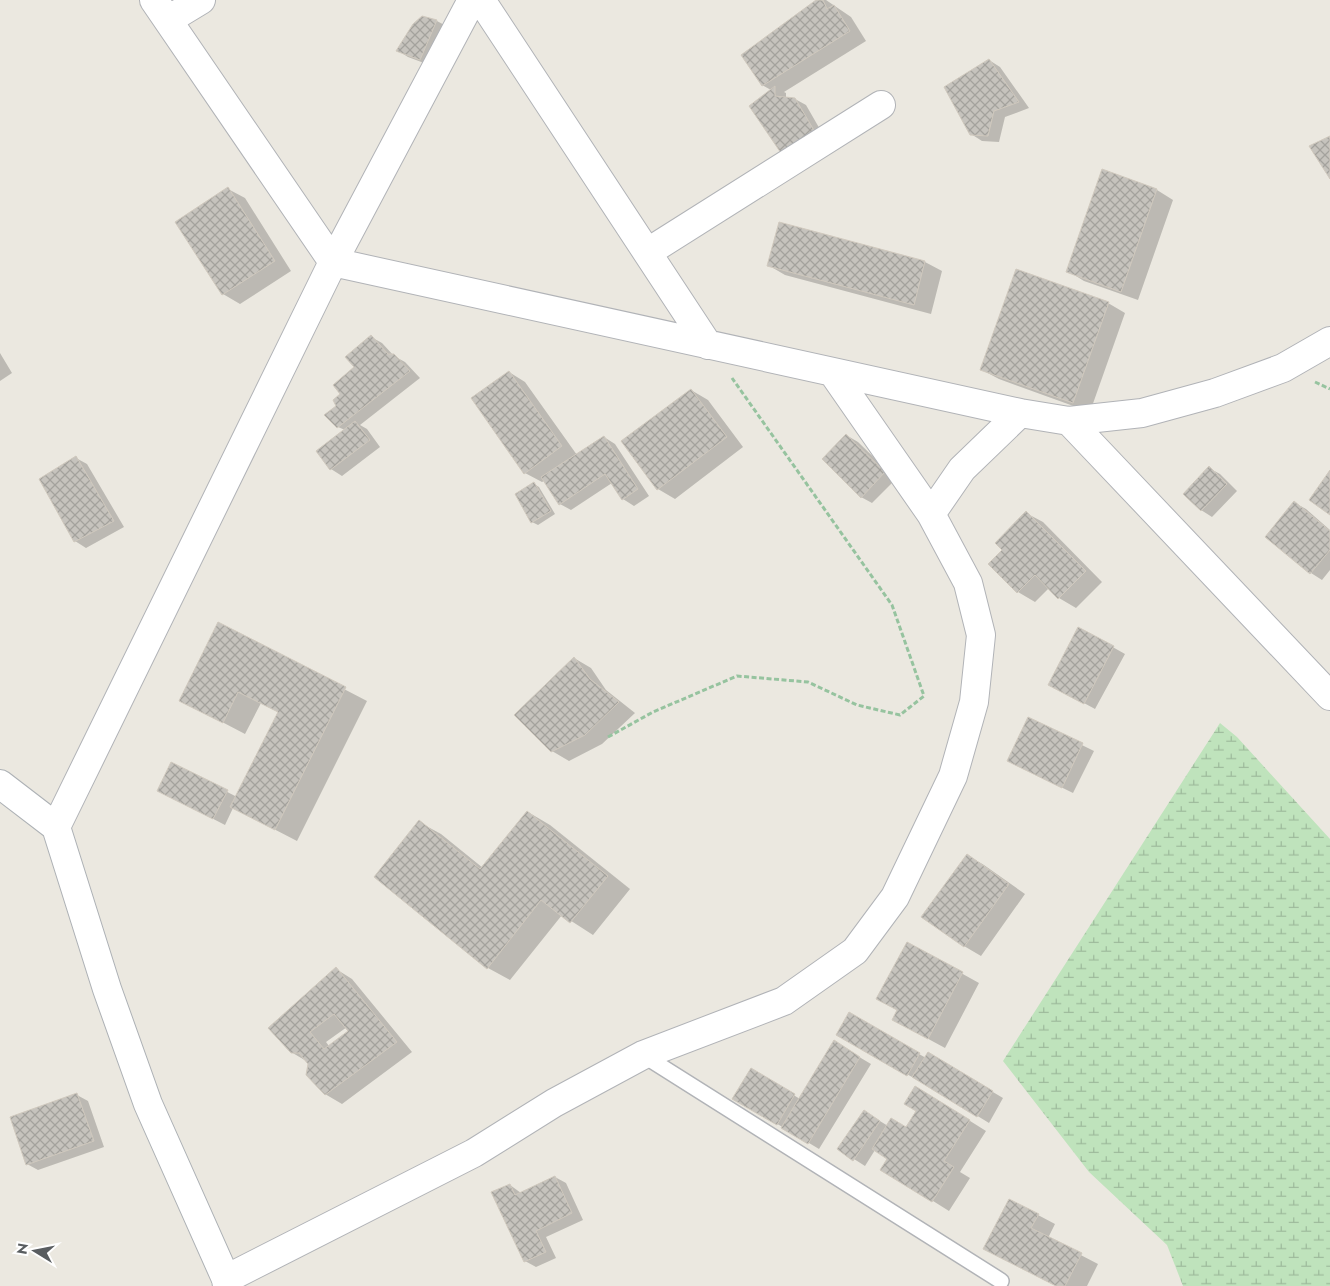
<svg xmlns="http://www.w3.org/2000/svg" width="1330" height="1286" font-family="Jost,sans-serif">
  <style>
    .wetland { fill: url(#wetland-marsh) }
    .shadow { fill: #0003; fill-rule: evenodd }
    .building { fill: url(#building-cross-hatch); stroke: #d0c9be; fill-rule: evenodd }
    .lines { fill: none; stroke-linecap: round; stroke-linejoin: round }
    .service-casing { stroke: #b1b3b7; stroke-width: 18 }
    .minor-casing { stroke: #b1b3b7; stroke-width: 30 }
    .secondary-casing { stroke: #adb1b5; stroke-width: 30 }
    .path { stroke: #96c39f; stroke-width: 3; stroke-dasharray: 5 2.5; stroke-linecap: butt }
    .service { stroke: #fff; stroke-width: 15 }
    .minor { stroke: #fff; stroke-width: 28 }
    .secondary { stroke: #fff; stroke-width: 28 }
  </style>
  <defs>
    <pattern id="wetland-marsh" width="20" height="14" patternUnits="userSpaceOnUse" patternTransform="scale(1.25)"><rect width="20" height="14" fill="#bfe3bc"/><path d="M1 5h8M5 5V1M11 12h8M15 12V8" fill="none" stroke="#9ebb9c"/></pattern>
    <pattern id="building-cross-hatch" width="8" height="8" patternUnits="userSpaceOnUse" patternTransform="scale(1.25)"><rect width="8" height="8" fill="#c6c3bd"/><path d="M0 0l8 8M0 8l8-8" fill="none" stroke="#a4a29d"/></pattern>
  </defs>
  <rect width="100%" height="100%" fill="#ebe8e0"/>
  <!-- wetland -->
  <path class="wetland" d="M1220,723L1237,737L1330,839V1286H1183L1167,1245L1089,1172L1003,1061Z"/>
  <!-- shadow -->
  <path class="shadow" d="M818,0H826L851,17L866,41L784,92L786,93V98L795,99L806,105L825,138L793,158L771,90L762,85Z
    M423,18L437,21L448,27L432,66L408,57L397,50Z
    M989,60L1000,67L1029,108L1005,117L999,142L982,141L971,134Z
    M1103,171L1157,190L1173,200L1138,300L1084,281L1068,271Z
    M228,189L245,198L291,271L240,304L223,294Z
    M779,224L925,262L942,271L931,314L785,275L768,265Z
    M1108,303L1125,313L1090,412L999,379L982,370Z
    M371,337L382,343L394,356L405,362L420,378L360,425L367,429L380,447L342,476L331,469L318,451L345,430L338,427L337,406L341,394Z
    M0,353L12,373L0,381Z
    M509,372L525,382L577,455L604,437L615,444L649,496L634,506L623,499L612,483L571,510L560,504L544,481L542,482L525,473Z
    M691,390L708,400L743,447L675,499L658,489L623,442Z
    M846,435L858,442L896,479L872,503L861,497Z
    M76,458L87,464L124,527L86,548L75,541Z
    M1209,468L1220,474L1237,491L1212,517L1201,510Z
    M534,484L539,487L555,514L538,525L532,522Z
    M1295,503L1306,509L1330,530V570L1322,580L1311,573L1267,536Z
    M1026,513L1043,522L1102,582L1076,608L1059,598L1049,588L1035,602L1018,592L990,564L1004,550Z
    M219,624L367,701L297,841L233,808L225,825L169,796L171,763L237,797L279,712L261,703L245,734L180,700Z
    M1079,628L1125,654L1095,709L1060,690Z
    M574,658L591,668L606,690L635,713L602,744L569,761L552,751Z
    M1029,719L1094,751L1073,793L1008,761Z
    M528,812L550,825L630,889L593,935L562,915L510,980L488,968L419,822L441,834L483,868Z
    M967,855L984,865L1025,894L981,956L964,946L923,917Z
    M907,943L979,983L945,1048L910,1029L898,1010Z
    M336,969L352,979L412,1052L342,1104L325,1094L308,1062L291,1052ZM347,1027L350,1031L329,1046L326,1042Z
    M849,1014L926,1058L939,1060L1003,1098L989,1123L919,1080V1081L837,1034Z
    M834,1042L871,1064L819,1149L734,1098L751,1069L800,1099Z
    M77,1095L88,1101L104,1147L38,1170L27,1164Z
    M932,1097L986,1131L960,1172L970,1178L949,1211L882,1169L888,1158L875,1150L865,1166L854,1159L875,1118L888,1126L907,1128Z
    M555,1177L566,1183L583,1220L546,1237L556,1258L536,1267L525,1261L510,1185L521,1193Z
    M1038,1215L1055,1224L1048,1238L1098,1264L1087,1286H1056L1002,1258Z"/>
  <!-- building -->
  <path class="building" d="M816,0H823L827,9L834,5L850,31L762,86L741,55Z
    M422,16L437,20L420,60L396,51L413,24Z
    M989,59L1019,102L994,111L988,136L970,135L944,87Z
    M775,86V96L795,98L815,132L781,153L749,106Z
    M1330,136V179L1309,146Z
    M1102,169L1157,189L1121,292L1066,272Z
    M228,187L275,261L222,295L175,222Z
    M779,222L925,261L914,305L767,266Z
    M1016,269L1109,302L1073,403L980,370Z
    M371,335L388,354H394L410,371L337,428L324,415L336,406L333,400L340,394L333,385L354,367L345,357Z
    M509,371L562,446L524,474L471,398Z
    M691,389L727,437L657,490L621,441Z
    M355,421L370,440L330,470L316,451Z
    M846,434L885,472L861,498L822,459Z
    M604,436L638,489L622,500L605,474L559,505L541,477Z
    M76,456L114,521L74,542L39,479Z
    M1209,466L1227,484L1201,511L1183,494Z
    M1330,470V515L1309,500Z
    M534,482L551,511L531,523L515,494Z
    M1294,501L1330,531V550L1310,574L1265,537Z
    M1026,511L1086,571L1058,599L1035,575L1017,593L988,564L1002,550L995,543Z
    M218,622L346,687L275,830L230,807L278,712L238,692L223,723L179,701Z
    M1078,627L1114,646L1084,704L1048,685Z
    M574,657L590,679L619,702L585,735L551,752L514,715Z
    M1028,717L1083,743L1062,788L1007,761Z
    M171,762L228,790L213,819L157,791Z
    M527,811L608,876L570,923L541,900L487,969L374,877L419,820L480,869Z
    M967,854L1009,884L964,947L921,917Z
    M907,942L963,972L928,1039L892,1020L897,1010L876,999Z
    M336,967L397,1042L325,1095L306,1075L308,1064L299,1053H291L268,1028ZM334,1014L348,1031L324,1049L310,1032Z
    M849,1012L920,1053L907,1076L836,1035Z
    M834,1040L860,1057L808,1144L781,1128Z
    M928,1052L993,1091L977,1117L912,1077Z
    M751,1068L795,1094L777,1125L732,1099Z
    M915,1086L970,1120L944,1161L954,1167L932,1202L880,1170L887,1159L872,1149L891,1118L906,1127L916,1111L904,1104Z
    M77,1093L94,1141L26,1165L10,1117Z
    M864,1110L880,1121L853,1161L837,1149Z
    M555,1176L572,1213L536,1231L546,1252L524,1262L491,1192L510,1184L515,1195Z
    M1009,1199L1039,1214L1031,1228L1082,1253L1065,1286H1056L983,1249Z"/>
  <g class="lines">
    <defs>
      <path id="service" d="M643,1055L1001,1281"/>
      <path id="minor" d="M154,0L333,262L1020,413L1069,421L1142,413L1215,393L1283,368L1330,341
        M481,0L708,345
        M168,20L201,0
        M648,252L881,105
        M1069,421L1330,696
        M931,514L962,469L1020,413
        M56,827L333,262L472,0
        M226,1279L474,1153L554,1103L643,1055L784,1001L855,951L895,897L953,776L974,702L981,635L968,583L931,514L833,373"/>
      <path id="secondary" d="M0,784L56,827L107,989L148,1104L226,1279L227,1286"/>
    </defs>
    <!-- service casing -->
    <use href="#service" class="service-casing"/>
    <!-- minor casing -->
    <use href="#minor" class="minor-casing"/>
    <!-- secondary casing -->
    <use href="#secondary" class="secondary-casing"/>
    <!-- path -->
    <path class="path" d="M1315,382L1330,389
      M608,737L653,712L737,676L808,682L857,705L900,715L924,696L892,605L732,378"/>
    <!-- service -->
    <use href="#service" class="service"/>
    <!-- minor -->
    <use href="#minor" class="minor"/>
    <!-- secondary -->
    <use href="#secondary" class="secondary"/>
  </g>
  <!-- north arrow -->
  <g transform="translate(35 1251) rotate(280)" stroke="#ffffff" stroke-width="4" paint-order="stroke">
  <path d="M0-4L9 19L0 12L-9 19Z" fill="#595d60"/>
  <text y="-8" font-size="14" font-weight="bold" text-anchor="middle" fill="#595d60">N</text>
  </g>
</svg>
